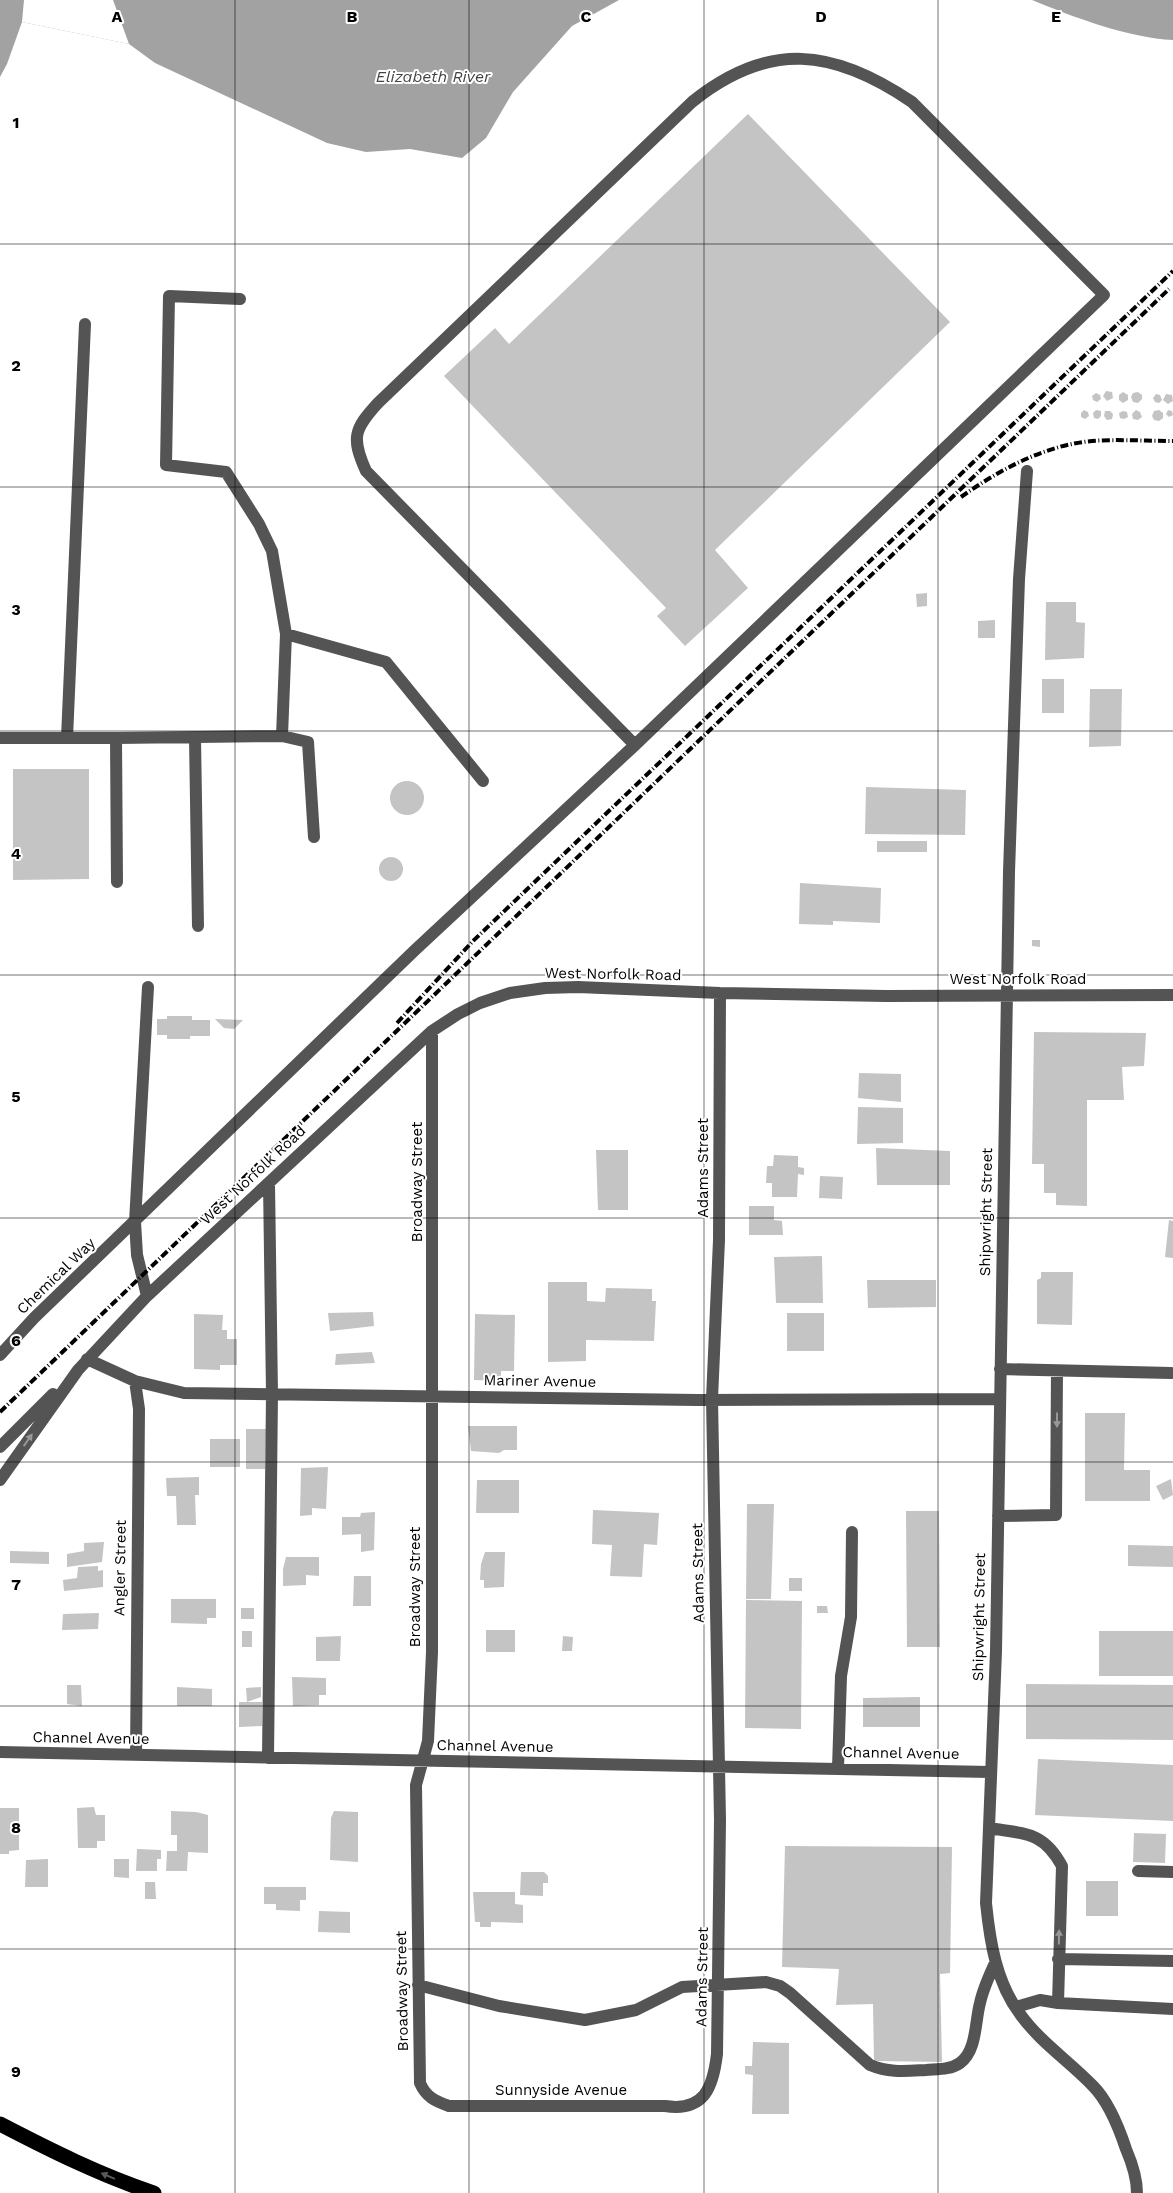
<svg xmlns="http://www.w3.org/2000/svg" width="1173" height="2193" font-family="'Work Sans',sans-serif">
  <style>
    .water { fill: #a2a2a2 }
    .pier { fill: #fff }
    .building { fill: #c4c4c4 }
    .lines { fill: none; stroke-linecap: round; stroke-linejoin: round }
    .minor { stroke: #545454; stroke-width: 12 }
    .highway { stroke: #000; stroke-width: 15 }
    .rail { stroke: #000; stroke-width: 4; stroke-dasharray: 8 2.5 1 2.5; stroke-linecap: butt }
    .oneway { fill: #989898 }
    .oneway2 { fill: #595959 }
    .grid { fill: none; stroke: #000; stroke-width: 1; stroke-opacity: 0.55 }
    .labels { text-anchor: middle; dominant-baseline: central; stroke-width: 4; stroke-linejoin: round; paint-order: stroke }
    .street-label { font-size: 15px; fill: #000; stroke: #fff }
    .water-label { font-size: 16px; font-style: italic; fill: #434343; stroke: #fff }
    .grid-label { font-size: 16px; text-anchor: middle; font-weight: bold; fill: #000; stroke: #fff; stroke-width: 4; stroke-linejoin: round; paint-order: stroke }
  </style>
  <rect width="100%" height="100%" fill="#fff"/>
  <!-- water -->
  <path class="water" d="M0,0H619L572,26L513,92L486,138L462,158L410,149L366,152L327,143L155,63L129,44L22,22L7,64L0,77Z
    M1032,0H1173V40C1129,38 1073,17 1032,0Z"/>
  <!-- pier -->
  <path class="pier" d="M24,0H113L129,44L22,22Z"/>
  <!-- building -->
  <path class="building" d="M748,114L950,322L715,550L748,588L685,646L657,616L666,608L444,376L495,328L509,344Z
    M1106,391L1112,392L1113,398L1107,401L1103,396Z
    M1123,392L1128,395V400L1123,403L1119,400V395Z
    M1138,392L1142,395V399L1138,403L1133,402L1131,397L1133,393Z
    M1096,393L1100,395L1101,399L1097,402L1093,400L1092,396Z
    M1156,394L1160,395L1162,400L1159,403L1155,402L1153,398Z
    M1166,394L1172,395L1173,401L1168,404L1163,400Z
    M1084,410L1088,412L1089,416L1085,419L1081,417V413Z
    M1096,410L1101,411V416L1098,419L1094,418L1093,413Z
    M1136,410L1140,412L1142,417L1138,420L1133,419L1132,414Z
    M1159,410L1163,413V418L1159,421L1154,420L1152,416L1154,411Z
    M1168,410L1172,411L1173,415L1169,417L1166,414Z
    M1105,411H1110L1113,414L1112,419L1107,420L1104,416Z
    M1123,411L1127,412L1128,417L1124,419L1120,418L1119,413Z
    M927,593V606L917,607L916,594Z
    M1046,602H1076V622L1085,623L1084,658L1045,660Z
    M995,620V638H978V621Z
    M1042,679H1064V713H1042Z
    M1090,689H1122L1121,746L1089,747Z
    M13,769H89V879L13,880Z
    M390 798a17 17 0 1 1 34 0a17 17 0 1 1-34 0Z
    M866,787L966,790L965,835L865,834Z
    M877,841H927V852H877Z
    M379 869a12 12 0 1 1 24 0a12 12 0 1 1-24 0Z
    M800,883L881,888L880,923L833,921V925L799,924Z
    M1032,940H1040V947L1032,946Z
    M167,1016H192V1020H210V1036H190V1039H167V1035H157V1019H167Z
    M215,1019L243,1020L234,1029L224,1028Z
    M1034,1032L1146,1033L1144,1066L1122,1067L1124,1100H1087V1206L1056,1205V1193H1044V1164H1032Z
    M859,1073L901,1074V1102L858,1098Z
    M858,1107L903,1108V1143L857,1144Z
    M876,1148L950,1151V1185H877Z
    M596,1150H628V1210H598Z
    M774,1155L798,1156V1167L804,1168V1175L798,1174L797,1197H772V1183H766L767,1166H773Z
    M820,1176L843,1177L842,1199L819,1198Z
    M749,1206H774V1220L782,1221L783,1235H749Z
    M1169,1220L1173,1221V1258L1165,1257Z
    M822,1256L823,1303H776L774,1257Z
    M1041,1272H1073L1072,1325L1037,1324V1280L1041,1278Z
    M867,1280H936V1307L868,1308Z
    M548,1282H587V1301L605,1302L606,1288L652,1289V1301H656L654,1341L586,1340V1361L548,1362Z
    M373,1312L374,1326L330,1331L328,1313Z
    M787,1313H824V1351H787Z
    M194,1314L223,1315L222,1330H227V1339H237V1365H220V1370L194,1369Z
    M475,1314L515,1315L514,1371H501V1381L474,1380Z
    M372,1352L375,1363L335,1365L336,1354Z
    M1085,1413H1125L1124,1470H1150V1501H1085Z
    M468,1426H517V1450H504L499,1453L471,1451Z
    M246,1429H266L265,1469H246Z
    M210,1439H240V1467H210Z
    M328,1467L326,1509L312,1508V1515L300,1516L301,1468Z
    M199,1477V1495H195L196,1525H177L176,1496H167L166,1478Z
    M1171,1479L1173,1495L1163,1500L1156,1486Z
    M477,1480H519V1513H476Z
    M747,1504H774L771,1599H746Z
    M593,1510L659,1513L657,1545L644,1544L642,1577L610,1576L612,1545L592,1544Z
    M906,1511H939L940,1647H907Z
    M375,1512L374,1550L361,1552V1534L342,1535V1517H360L361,1513Z
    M104,1542L102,1562L67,1567V1554L84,1551V1543Z
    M1128,1545L1173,1546V1567L1128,1566Z
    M10,1551L49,1552V1564L10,1563Z
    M485,1552H505L504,1587L484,1588V1580H480L481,1564Z
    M286,1557H319V1576L306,1575V1585L283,1586V1569Z
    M98,1566V1571L103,1570V1587L64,1591L63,1580L77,1578L78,1567Z
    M354,1576H371V1606H353Z
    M789,1578H802V1591H789Z
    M171,1599H216V1618H207V1624L171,1623Z
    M746,1600L802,1601L801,1729L745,1728Z
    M817,1606H827L828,1613H817Z
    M241,1608H254V1619H241Z
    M99,1613L98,1629L62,1630L63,1614Z
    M486,1630H515V1652H486Z
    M242,1631H252V1647H242Z
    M1099,1631H1173V1676H1099Z
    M341,1636L340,1661H316V1637Z
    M563,1636L573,1637L572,1651H562Z
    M292,1677L326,1678V1695H319V1705L293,1706Z
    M1026,1684L1173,1685V1740L1026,1739Z
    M67,1685H81L82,1706L67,1704Z
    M177,1687L212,1689V1706H177Z
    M261,1687V1697L247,1702L246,1688Z
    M920,1697V1727H863V1698Z
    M239,1702H262V1726L239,1727Z
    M1038,1759L1173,1765V1821L1035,1815Z
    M94,1807L96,1815H105V1841H97V1848H78L77,1808Z
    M0,1808H19V1850L9,1851V1854H0Z
    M171,1811L196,1812L208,1815V1853L188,1852L187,1871H166L167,1851H177V1835H171Z
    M334,1811L358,1812V1862L330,1860L331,1818Z
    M1134,1833L1166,1834L1165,1863L1133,1862Z
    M785,1846L952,1847L950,1973L940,1974L942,2062L874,2061L873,2004L836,2005L839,1969L782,1967Z
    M137,1849L161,1850V1859H157V1871H136Z
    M48,1859V1887H25L26,1860Z
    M114,1859H129V1878L114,1877Z
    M521,1872H544L548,1876V1883H543V1896L520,1895Z
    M1086,1881H1118V1916H1086Z
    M145,1882H155L156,1899H145Z
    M264,1887H306V1900H300V1911L276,1910V1904H264Z
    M473,1892H515V1904L523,1905V1923L491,1922V1927H480V1922H475Z
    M319,1911L350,1912V1933L318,1932Z
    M753,2042L789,2043V2114H752L753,2075L745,2074V2066H752Z"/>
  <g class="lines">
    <!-- minor -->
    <path class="minor" d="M1027,471L1019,579L1009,872L996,1651L986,1903C990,1942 996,1982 1020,2014C1040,2042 1069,2061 1093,2086C1109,2102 1119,2128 1126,2149C1132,2163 1137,2178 1137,2193
      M286,634L386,662L483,781
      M282,736L308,742L314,837
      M0,738H116L117,882
      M67,738L85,324
      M116,738L282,736L286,634L272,551L259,524L226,472L166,465L169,296L240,299
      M195,738L198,926
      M432,1031V1652L428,1741L416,1785L420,2083C426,2097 435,2101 449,2106H665C704,2112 713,2088 717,2054L720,1820L712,1399L719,1240L720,993
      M147,1296L137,1255L135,1222L148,987
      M0,1355L34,1318L414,951L635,745L1104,295L912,102C834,49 769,40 692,102L378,403C354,429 351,438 366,471L635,745
      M87,1359L135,1381L184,1393L698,1400L999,1399
      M1000,1369L1171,1373
      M135,1381L139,1409L136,1755
      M0,1447L53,1394
      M0,1480L78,1370L147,1296L432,1031L458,1014L480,1003L510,993L545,988L578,987L720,993L886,996L1173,995
      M998,1516L1056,1515L1057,1371
      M0,1752L990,1772
      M268,1758L272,1394L269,1183
      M838,1768L841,1676L851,1617L852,1532
      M989,1828C1025,1834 1043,1831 1062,1866L1058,2003
      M1138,1871L1173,1872
      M1058,1959L1173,1961
      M418,1985L499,2006L585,2020L636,2010L682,1987L766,1982L780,1986L790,1993L870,2065C889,2073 906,2071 926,2070C937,2069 950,2070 960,2063C977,2051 975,2021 980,2003C983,1989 989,1976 995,1963
      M1016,2007L1040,2000L1058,2003L1173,2009"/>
    <!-- highway -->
    <path class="highway" d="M0,2124C50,2150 100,2175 154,2193"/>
    <!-- rail -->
    <path class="rail" d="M961,497C999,470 1045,445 1092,441C1118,439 1146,441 1173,441
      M397,1023L473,941L1173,271
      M0,1412L1169,289"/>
  </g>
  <!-- one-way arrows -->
  <defs><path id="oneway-solid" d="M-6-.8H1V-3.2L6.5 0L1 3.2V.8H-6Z" transform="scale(1.25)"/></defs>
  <g class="oneway">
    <use href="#oneway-solid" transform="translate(1057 1420) rotate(90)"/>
    <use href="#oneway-solid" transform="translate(28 1440) rotate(-55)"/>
    <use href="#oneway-solid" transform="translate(1059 1937) rotate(-89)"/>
  </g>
  <use class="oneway2" href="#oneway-solid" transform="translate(108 2176) rotate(-157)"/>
  <!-- grid -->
  <path class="grid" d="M235,0V2193M469,0V2193M704,0V2193M938,0V2193M0,244H1173M0,487H1173M0,731H1173M0,975H1173M0,1218H1173M0,1462H1173M0,1706H1173M0,1949H1173"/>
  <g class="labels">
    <!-- street labels -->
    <g class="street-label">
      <text transform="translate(613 974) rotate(1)">West Norfolk Road</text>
      <text x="1018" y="979">West Norfolk Road</text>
      <text transform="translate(703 1168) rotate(-90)">Adams Street</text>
      <text transform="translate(253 1175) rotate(-43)">West Norfolk Road</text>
      <text transform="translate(417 1182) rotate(-90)">Broadway Street</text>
      <text transform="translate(986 1212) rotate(-89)">Shipwright Street</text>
      <text transform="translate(56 1276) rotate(-44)">Chemical Way</text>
      <text transform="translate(540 1381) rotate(1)">Mariner Avenue</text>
      <text transform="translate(120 1568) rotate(-89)">Angler Street</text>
      <text transform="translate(698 1573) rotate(-91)">Adams Street</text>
      <text transform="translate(415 1587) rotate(-90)">Broadway Street</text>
      <text transform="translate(979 1617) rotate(-89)">Shipwright Street</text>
      <text transform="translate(91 1738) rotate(1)">Channel Avenue</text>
      <text transform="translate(495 1746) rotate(1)">Channel Avenue</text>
      <text transform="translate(901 1753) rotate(1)">Channel Avenue</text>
      <text transform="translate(702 1977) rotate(-89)">Adams Street</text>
      <text transform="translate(402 1991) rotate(-91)">Broadway Street</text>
      <text x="561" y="2090">Sunnyside Avenue</text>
    </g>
    <!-- water labels -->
    <g class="water-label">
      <text x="433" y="76">Elizabeth River</text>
    </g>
  </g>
  <g class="grid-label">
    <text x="117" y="22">A</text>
    <text x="352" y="22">B</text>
    <text x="586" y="22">C</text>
    <text x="821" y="22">D</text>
    <text x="1056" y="22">E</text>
    <text x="16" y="128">1</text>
    <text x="16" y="371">2</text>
    <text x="16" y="615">3</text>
    <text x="16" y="859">4</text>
    <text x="16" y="1102">5</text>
    <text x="16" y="1346">6</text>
    <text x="16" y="1590">7</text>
    <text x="16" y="1833">8</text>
    <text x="16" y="2077">9</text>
  </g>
</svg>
